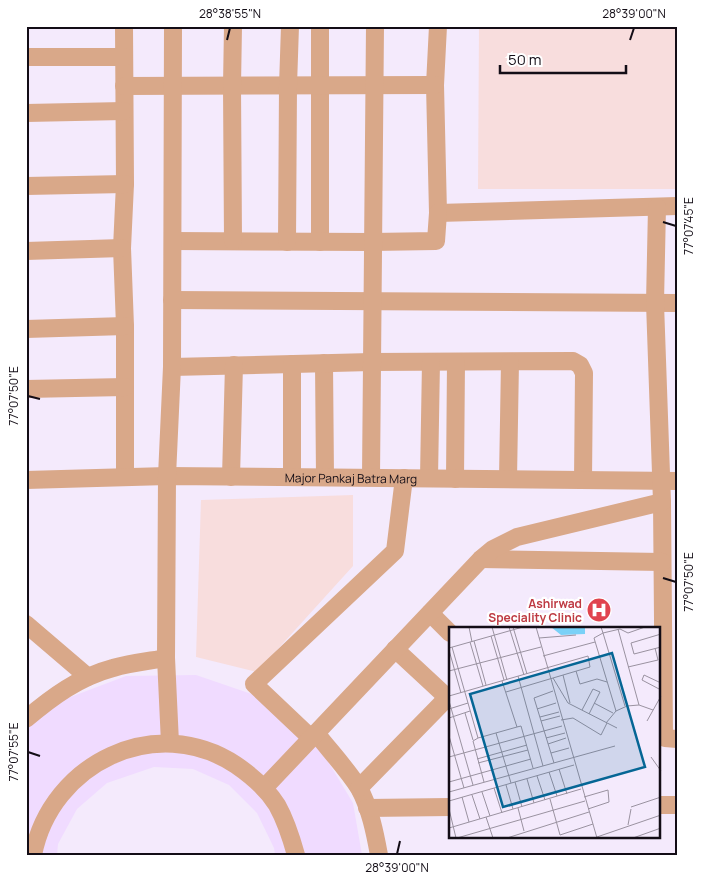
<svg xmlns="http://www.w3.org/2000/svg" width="703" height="881" font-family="Manrope,sans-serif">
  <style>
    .built { fill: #f0dbff }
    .education { fill: #f8dddd }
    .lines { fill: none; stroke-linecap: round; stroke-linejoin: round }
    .minor { stroke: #d9a889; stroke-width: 18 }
    .ticks { fill: none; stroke: #130d16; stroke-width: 2 }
    .labels { text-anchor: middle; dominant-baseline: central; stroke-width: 4.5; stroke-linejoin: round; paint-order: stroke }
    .street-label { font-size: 12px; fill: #130d16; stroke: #fff }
    .health-label { font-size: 12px; font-weight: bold; fill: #be3a42; stroke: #fff; text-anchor: end }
    .inset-road { fill: none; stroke: #9a92a0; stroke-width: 1 }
    .view { fill: #056695; fill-opacity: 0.15; stroke: #056695; stroke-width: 2.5 }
    .inset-edge { fill: none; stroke: #130d16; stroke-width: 2.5 }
    .neatline { fill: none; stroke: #130d16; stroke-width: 2 }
    .ticks-label { font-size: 12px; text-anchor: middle; fill: #130d16 }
  </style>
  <rect width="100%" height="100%" fill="#f4eafc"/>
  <!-- built -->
  <path class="built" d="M196,675L263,698L317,743L353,803L362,855H275L274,848L257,813L229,785L193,769L154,767L107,783L77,809L58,844L57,855H26V727L60,701L126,676Z"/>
  <!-- education -->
  <path class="education" d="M479,26H677V189H478Z
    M353,495V566L257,672L196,657L201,500Z"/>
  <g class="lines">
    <!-- minor -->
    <g class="minor">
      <path d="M124,26L125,184L122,248L125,326V477"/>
      <path d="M320,26V242"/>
      <path d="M438,26L435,85L438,213L677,206"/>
      <path d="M26,57H124"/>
      <path d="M124,86L435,85"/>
      <path d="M26,113L124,111"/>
      <path d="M26,186L125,184"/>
      <path d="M173,241L372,242L436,241L438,213"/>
      <path d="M233,241L232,86L233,26"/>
      <path d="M287,242L288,86L290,26"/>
      <path d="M26,251L122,248"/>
      <path d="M172,300L677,303"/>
      <path d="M26,329L125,326"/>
      <path d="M324,363L325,477"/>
      <path d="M172,367L371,362L573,361L580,365L584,373L583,480"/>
      <path d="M26,389L125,387"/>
      <path d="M231,477L234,365"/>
      <path d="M292,477V364"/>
      <path d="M371,477L375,26"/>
      <path d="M429,478L431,362"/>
      <path d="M455,479L456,362"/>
      <path d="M508,479L510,362"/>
      <path id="s1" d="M26,480L167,476L677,481"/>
      <path d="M662,502L664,735L665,738L677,739"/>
      <path d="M481,559L662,562"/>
      <path d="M430,613L450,633"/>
      <path d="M26,624L88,677"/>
      <path d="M395,649L450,700"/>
      <path d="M26,719C52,697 79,677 113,668C130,663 149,661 166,658"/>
      <path d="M316,733C330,751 347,769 359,788C370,808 375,833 379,855"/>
      <path d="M311,738L254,684L395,551L404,478"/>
      <path d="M170,743L166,658L167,476L172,367L173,26"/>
      <path d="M264,788L481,559L493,549L517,537L662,502L655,303L657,207"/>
      <path d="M359,788L448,697"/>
      <path d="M659,805H677"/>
      <path d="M367,808L450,807"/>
      <path d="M33,855C51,763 156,712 236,765C252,776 267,789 277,805C286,821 291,837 296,855"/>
    </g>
  </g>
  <!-- ticks -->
  <path class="ticks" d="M227,40L230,28M630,40L634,28M663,222L676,226M28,396L40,399M663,578L676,582M28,752L40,756M397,854L400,841"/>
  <!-- icons -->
  <defs>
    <symbol id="hospital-disc" viewBox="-11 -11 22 22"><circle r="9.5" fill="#e0444e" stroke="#fff"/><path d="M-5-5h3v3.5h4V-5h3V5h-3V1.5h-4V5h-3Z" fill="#fff"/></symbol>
  </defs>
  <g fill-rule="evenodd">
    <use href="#hospital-disc" x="585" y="596" width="28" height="28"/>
  </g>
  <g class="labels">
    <!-- street labels -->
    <g class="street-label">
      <text stroke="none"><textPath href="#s1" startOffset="325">Major Pankaj Batra Marg</textPath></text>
    </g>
    <!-- health labels -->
    <g class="health-label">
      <text x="582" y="603">Ashirwad<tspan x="582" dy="14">Speciality Clinic</tspan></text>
    </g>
  </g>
  <!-- overview -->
  <g transform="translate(449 627)">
    <rect width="211" height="211" fill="#f4eafc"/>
    <path d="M102,0H136V7L112,8Z" fill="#7ad1f7"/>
    <path class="inset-road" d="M20,0L23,15M43,0L58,53M60,0L75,48M64,0L78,47M87,0L148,211M152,0L154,6L145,11L167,84M169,2L190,78M212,7L182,16L185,27L212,20M42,9L55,53M90,11L127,8M25,14L37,58M21,15L34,59M3,20L29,111L68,100L53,54M0,21L74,0M0,23L12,66M94,29L146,15M179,40L209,33L206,21M0,44L92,20M127,44L131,57L148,52L158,55M114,48L121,76M69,49L94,139M212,56L195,48L193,53L212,63M104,64L85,71L105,136M57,65L104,51L119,76L168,101M0,69L139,29L141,40L104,51M0,74L24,158M145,76L164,86M176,79L154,6L171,2L179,6L196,0M0,82L19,76M88,82L107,76M133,83L144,62L151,65L140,87M16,86L24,113M91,90L110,85M0,91L21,84M112,93L124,91L152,108L158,96M92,94L111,89M198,94L212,69M157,96L167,84L178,79L190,78L204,83M68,100L72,99L84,141M47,106L62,156M0,109L15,161M29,111L24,114L35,155M97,111L116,106M99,117L117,111M102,126L120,121M0,130L113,99M202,130L212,144M28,132L78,118M29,136L79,123M110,142L118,167M100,145L108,169M88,149L96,173M78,152L85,176M0,155L82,132M66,155L73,180M57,158L64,182M45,161L53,186M0,165L166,119M33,165L41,189M23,168L31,192M13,170L20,195M135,170L159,163L160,175L139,182M101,172L111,208L144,197M0,174L125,138M182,180L212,170M69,181L75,204M0,182L7,211M37,190L44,211M179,198L182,182M0,201L132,162M8,211L136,174M58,211L140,185M145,211L212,188M184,211L212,201"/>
    <path class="view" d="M163,26L196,140L54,180L21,67Z"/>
    <rect width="211" height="211" class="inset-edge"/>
  </g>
  <!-- border -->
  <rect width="703" height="881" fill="none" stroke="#ffffff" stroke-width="55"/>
  <!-- scale -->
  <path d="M500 65v8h126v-8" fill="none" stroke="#130d16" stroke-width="2.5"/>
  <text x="508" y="65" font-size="15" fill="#130d16" stroke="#ffffff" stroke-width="4" paint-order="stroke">50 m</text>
  <rect x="28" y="28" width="648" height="826" class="neatline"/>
  <g class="ticks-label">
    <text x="230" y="18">28°38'55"N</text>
    <text x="634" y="18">28°39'00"N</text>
    <text transform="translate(689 226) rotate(-90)" y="4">77°07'45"E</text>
    <text transform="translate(14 396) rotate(-90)" y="4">77°07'50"E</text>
    <text transform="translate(689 582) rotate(-90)" y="4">77°07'50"E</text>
    <text transform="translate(14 752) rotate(-90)" y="4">77°07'55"E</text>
    <text x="397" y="872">28°39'00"N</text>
  </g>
</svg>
